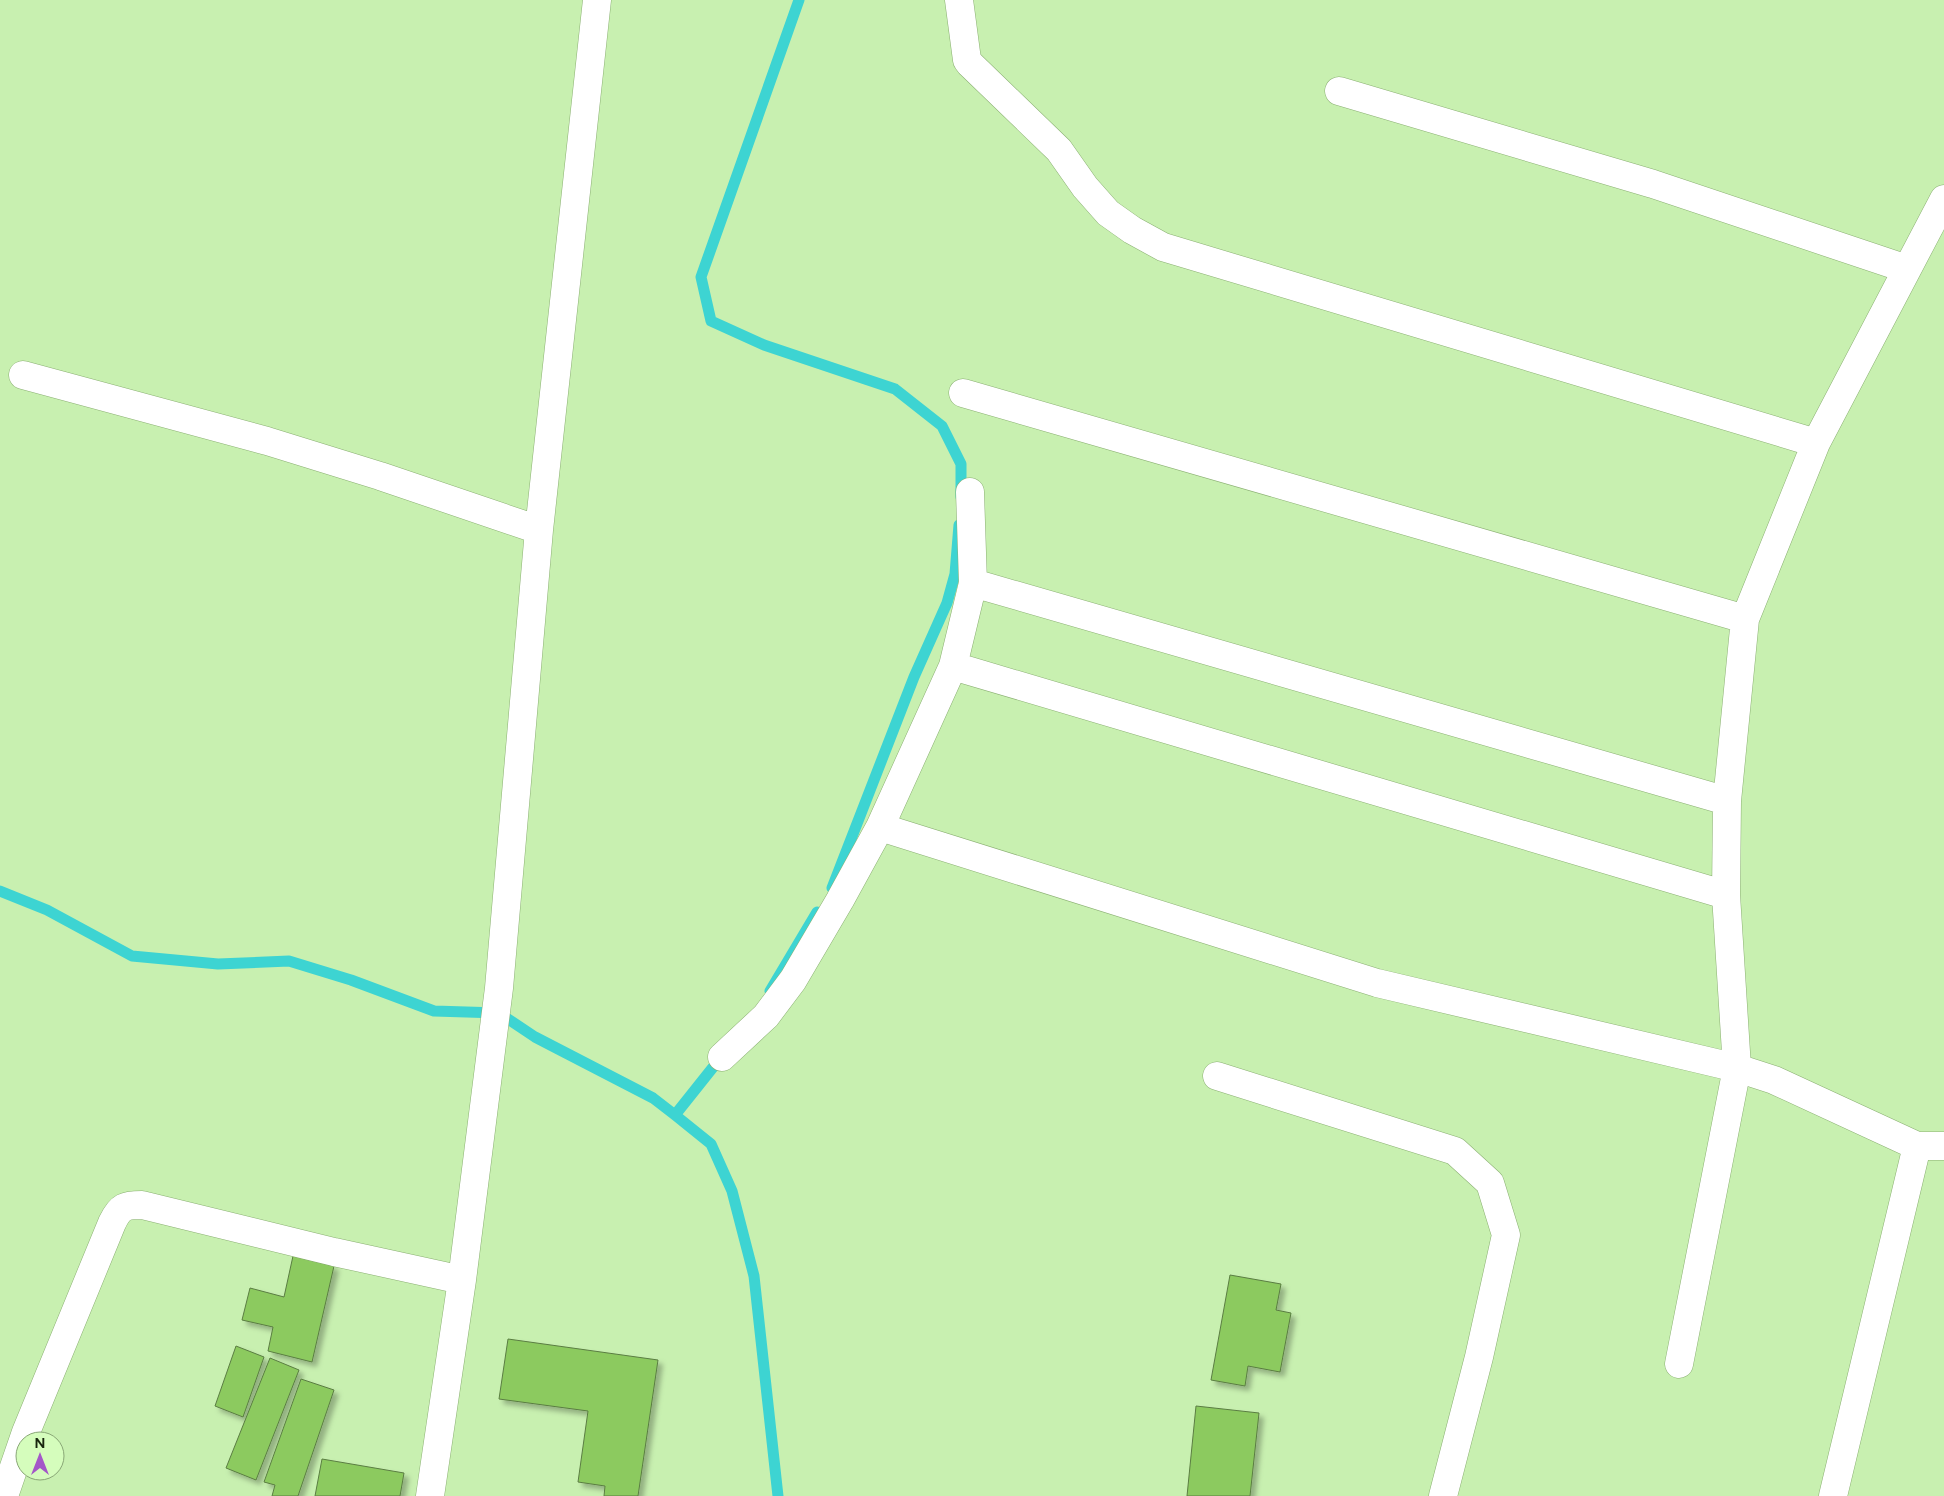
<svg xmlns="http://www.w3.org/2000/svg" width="1944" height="1496" font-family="Figtree,sans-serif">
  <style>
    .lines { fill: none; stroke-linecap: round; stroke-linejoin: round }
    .stream { stroke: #3dd4d2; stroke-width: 11 }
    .building { fill: #8cca5f; stroke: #5a7d42; filter: url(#shadow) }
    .minor-casing { stroke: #8bb073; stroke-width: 29 }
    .minor { stroke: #fff; stroke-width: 28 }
  </style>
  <defs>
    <filter id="shadow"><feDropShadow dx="4.5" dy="4.5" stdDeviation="2.5" flood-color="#0004"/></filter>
  </defs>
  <rect width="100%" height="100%" fill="#c8f0b0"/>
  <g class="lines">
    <!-- stream -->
    <path class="stream" d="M799,0L701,277L711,321L764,345L895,389L942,426L961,464V497
      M832,888L914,677L947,603L955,574L959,525
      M0,891L47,910L132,956L218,964L289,961L351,980L434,1011L499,1013L535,1037L653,1098L675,1115L711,1144L732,1191L754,1276L778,1496
      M770,991L817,912
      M675,1115L722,1056"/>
  </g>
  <!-- building -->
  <path class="building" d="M293,1256L334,1266L312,1362L268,1351L273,1327L242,1320L250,1288L284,1297Z
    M1230,1275L1281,1284L1276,1310L1291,1313L1280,1372L1248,1366L1245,1386L1211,1380Z
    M508,1339L658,1360L638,1496H604L605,1486L578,1482L588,1411L499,1399Z
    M236,1346L264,1357L243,1417L215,1406Z
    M270,1358L299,1370L256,1480L226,1468Z
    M301,1379L334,1390L298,1496H272L275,1485L264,1482Z
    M1196,1406L1259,1413L1250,1496H1187Z
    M322,1459L404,1473L400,1496H315Z"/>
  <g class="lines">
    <defs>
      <path id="minor" d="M959,0L967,60L970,64L1059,150L1085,187L1108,213L1132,230L1163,247L1816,443
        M1339,91L1653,184L1907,269
        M23,375L267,441L380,476L539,530
        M963,393L1745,619
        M973,583L1727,801
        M953,666L1726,895
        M880,827L1377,983L1737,1068L1774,1080L1917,1146H1944
        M722,1057L766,1016L793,980L840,900L880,827L953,666L973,583L970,492
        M1217,1076L1455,1151L1490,1183L1506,1235L1479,1357L1443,1496
        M1679,1364L1737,1068L1726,895L1727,801L1745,619L1816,443L1944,199
        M4,1496L26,1432L112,1223C120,1206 125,1205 142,1205L334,1252L462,1280
        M430,1496L462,1280L499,988L539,530L597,0
        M1833,1496L1917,1146"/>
    </defs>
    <!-- minor casing -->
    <use href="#minor" class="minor-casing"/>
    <!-- minor -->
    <use href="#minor" class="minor"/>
  </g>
  <!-- north arrow -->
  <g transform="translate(40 1456)"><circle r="24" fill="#d5fdbc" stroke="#89a776"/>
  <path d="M0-4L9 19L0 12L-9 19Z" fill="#a457c8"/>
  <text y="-8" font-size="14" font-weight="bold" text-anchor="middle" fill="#18260e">N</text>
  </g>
</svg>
